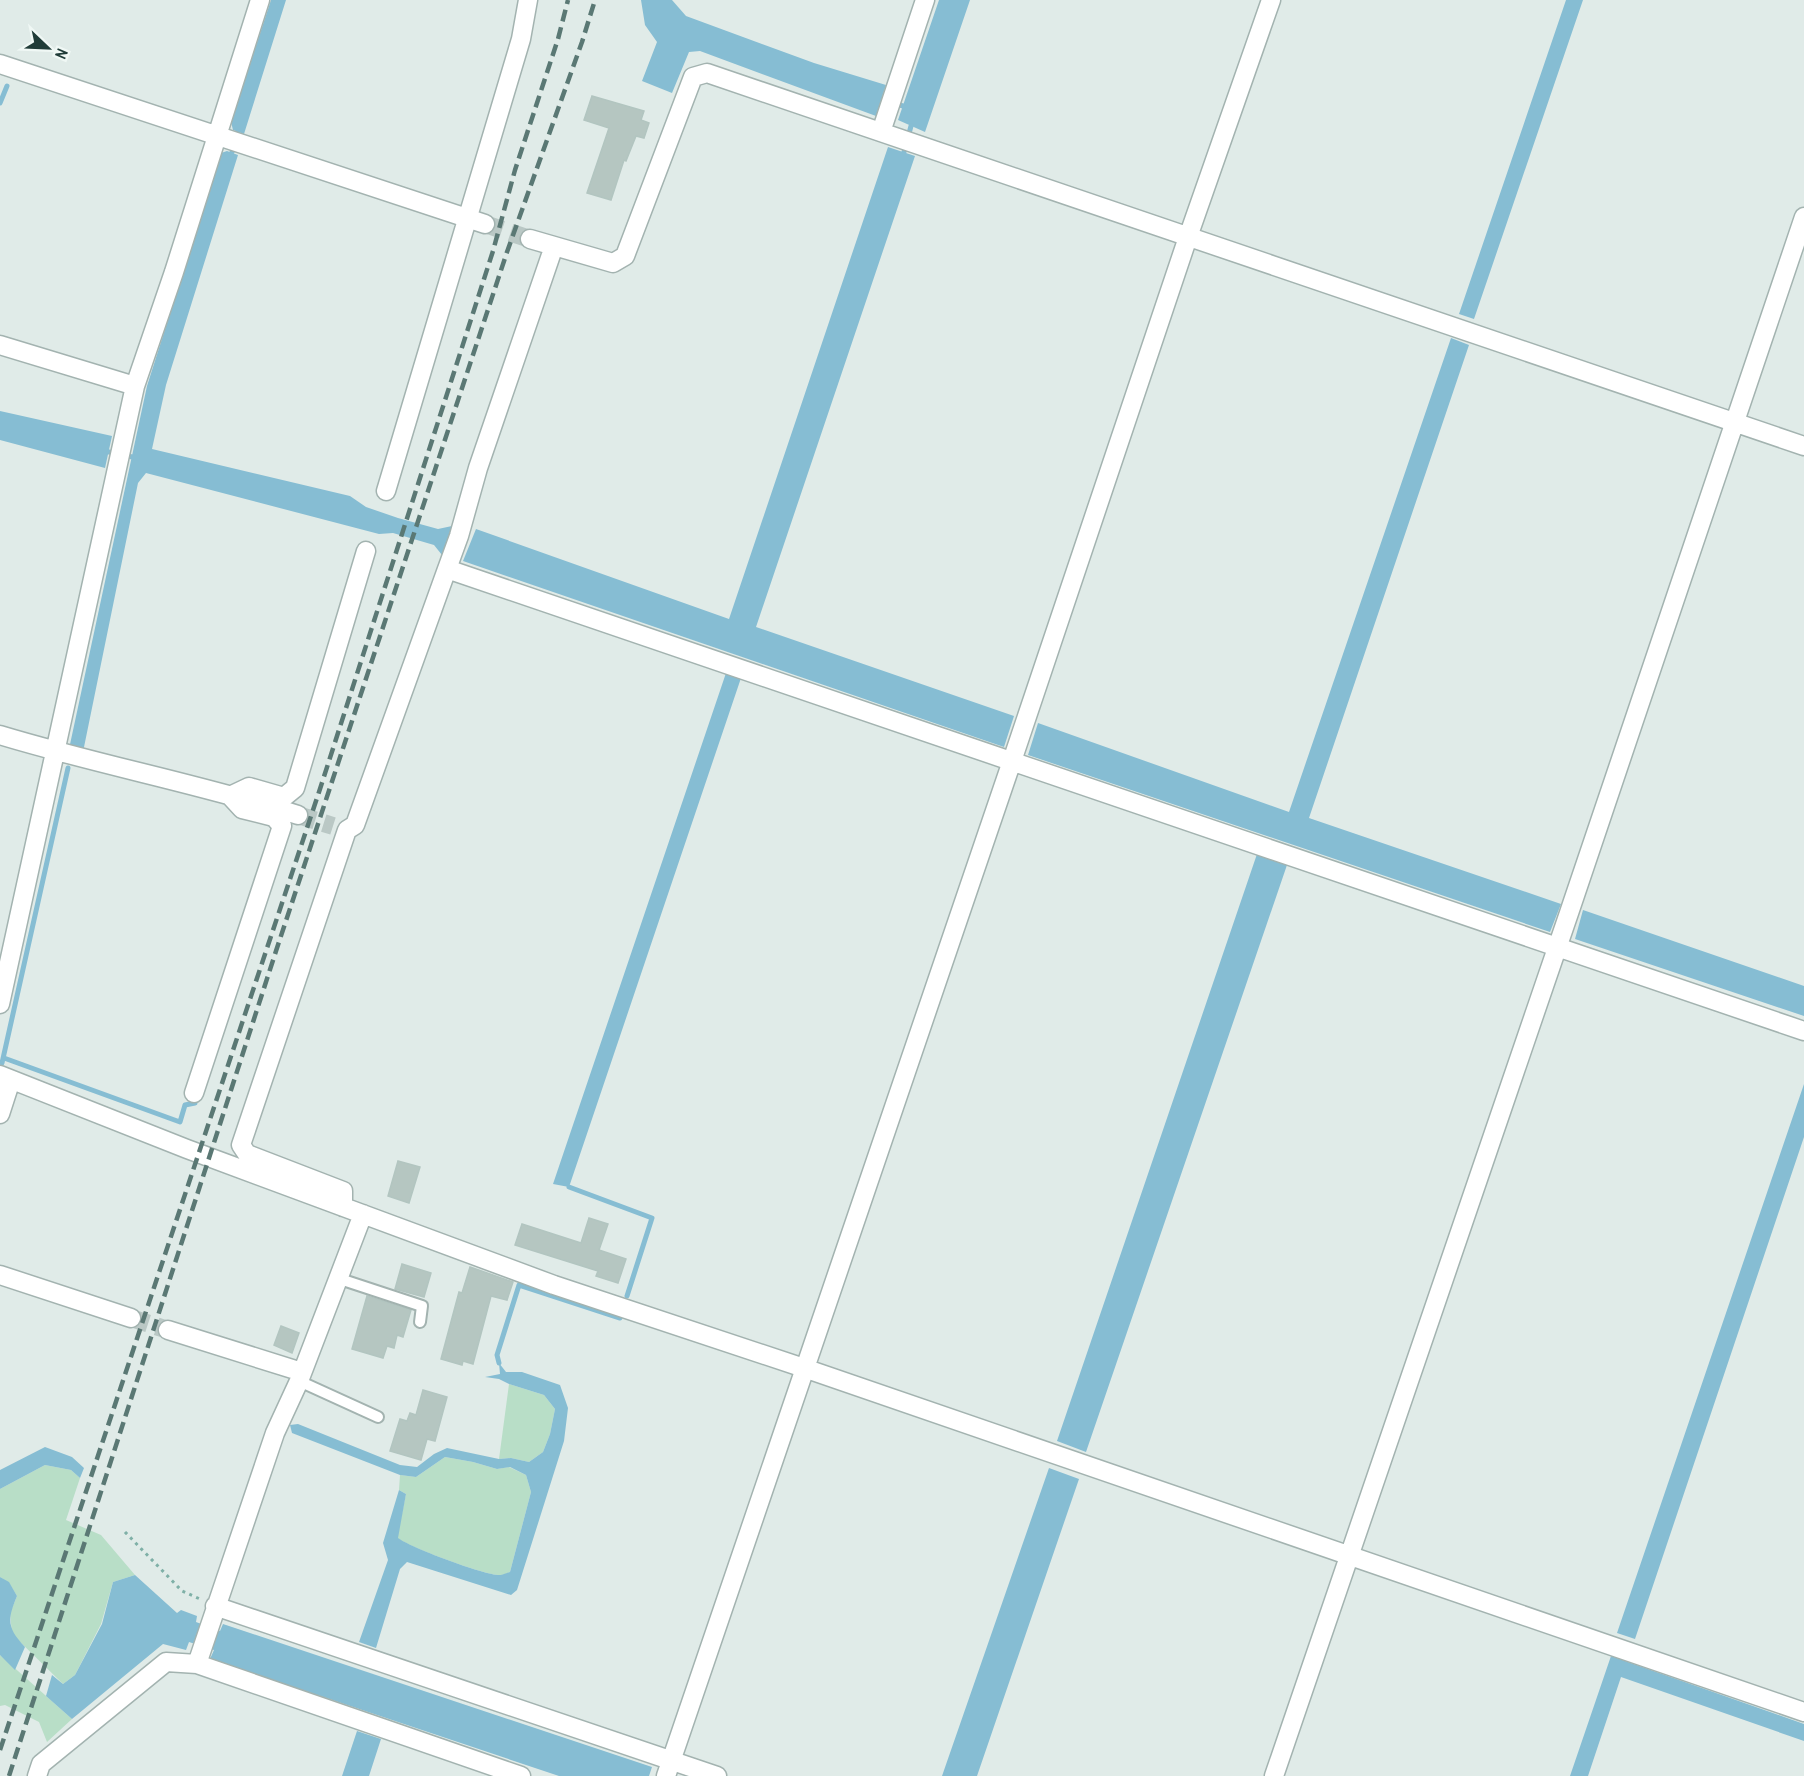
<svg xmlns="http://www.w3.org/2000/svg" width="1804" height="1776" font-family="'Archivo Narrow',sans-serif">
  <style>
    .green { fill: #b8dec7 }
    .water { fill: #86bdd3 }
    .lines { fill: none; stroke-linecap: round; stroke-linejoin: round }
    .stream { stroke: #86bdd3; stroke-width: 5 }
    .building { fill: #b5c6c1; stroke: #b2c5c0; stroke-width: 1.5 }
    .minor-tunnel { stroke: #bac8c5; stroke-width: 18; stroke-dasharray: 18 9; stroke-linecap: butt }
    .service-casing { stroke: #a3b3b0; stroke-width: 14 }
    .minor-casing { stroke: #a3b3b0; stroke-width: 21 }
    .path { stroke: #7fb0a7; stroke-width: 3; stroke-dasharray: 3 4.5; stroke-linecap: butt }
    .service { stroke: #fff; stroke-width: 10 }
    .minor { stroke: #fff; stroke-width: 18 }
    .rail { stroke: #5a7874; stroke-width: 4.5; stroke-dasharray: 12 6; stroke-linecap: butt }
  </style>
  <rect width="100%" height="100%" fill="#e0ebe8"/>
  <!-- green -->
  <path class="green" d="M509,1384L544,1395L555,1409L550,1434L543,1452L529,1462L511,1458L499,1459Z
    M445,1457L473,1462L497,1469L509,1467L526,1475L531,1492L510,1572C507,1573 504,1575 501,1575C489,1577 409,1547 397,1538L406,1494L399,1490L400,1475L416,1477Z
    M45,1465L71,1470L80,1478L66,1520L101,1535L135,1575L113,1582L101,1624L75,1675L63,1684L12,1634L10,1613L17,1596L9,1583L0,1577V1489Z
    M0,1655L72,1719L47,1742L39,1722L5,1705L0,1706Z"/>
  <!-- water -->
  <path class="water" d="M271,0H286L244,134L233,130L231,122Z
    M641,0H672L686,16L814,63L886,85L876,116L700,51L689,52L672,93L642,81L657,42L645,25Z
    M939,0H970L925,132L898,120Z
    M1566,0H1583L1474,319L1459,314Z
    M888,147L915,156L756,627L1014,716L1004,747L463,561L476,529L729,619Z
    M227,151L238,155L166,385L152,449L350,496L366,507L398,518L438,529L452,526L442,555L434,545L393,533L379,534L146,473L138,483L83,752L69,749L147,386L221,153Z
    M1451,338L1469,345L1309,818L1561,904L1550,932L1028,755L1038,723L1289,812Z
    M0,411L112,436L105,468L0,440Z
    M726,673L741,678L569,1187L553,1184Z
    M1257,854L1287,865L1086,1452L1057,1441Z
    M1583,910L1804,986V1016L1575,939Z
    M1804,1084V1137L1635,1639L1617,1633Z
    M499,1363L506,1372H522L560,1385L568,1408L564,1441L517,1590L511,1595L407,1562L400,1569L376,1648L359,1642L388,1560L383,1543L399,1490L406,1494L398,1538C409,1547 489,1577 501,1575C502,1575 509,1572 510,1572L531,1492L526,1475L510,1467L497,1469L473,1462L445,1457L416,1477L400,1475L292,1433L290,1425L298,1424L400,1465L417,1467L434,1454L447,1448L499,1459L511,1458L529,1462L543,1452L550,1434L555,1409L544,1395L509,1384L499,1379L485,1377L500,1374Z
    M45,1447L72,1457L84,1468L80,1478L71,1470L45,1465L0,1489V1470Z
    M1049,1468L1079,1479L977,1776H942Z
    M135,1575L177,1613L181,1610L197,1616L196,1622L220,1631L223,1624L652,1767L649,1776H559L210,1659L214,1650L189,1642L186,1650L163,1644L72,1719L46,1696L52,1675L63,1684L75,1675L102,1624L113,1582Z
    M0,1577L9,1582L17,1596C7,1620 7,1628 25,1647L15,1670L0,1655Z
    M1611,1656L1804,1724V1741L1621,1677L1588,1776H1570Z
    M357,1731L381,1739L369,1776H342Z"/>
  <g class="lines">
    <!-- stream -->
    <path class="stream" d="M882,100L903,106
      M0,103L7,86
      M232,152L238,132
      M904,152L911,126
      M109,452L137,458
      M4,1058L180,1122L185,1105L195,1103
      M2,1063L68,768
      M569,1187L652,1218L627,1296
      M499,1363L497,1355L519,1285L620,1318"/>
  </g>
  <!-- building -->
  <path class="building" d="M592,96L644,111L641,120L649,123L644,138L636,136L626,161L624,160L611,200L587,193L609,128L584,120Z
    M398,1161L420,1167L409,1203L388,1196Z
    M589,1218L608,1224L599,1250L626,1259L618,1283L596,1276L598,1271L515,1245L522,1224L581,1243Z
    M402,1264L431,1273L424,1297L395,1289Z
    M470,1267L513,1282L507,1300L491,1296L473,1364L463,1361L462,1365L441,1359L459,1292L462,1293Z
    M367,1296L411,1310L403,1337L397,1335L394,1348L387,1346L383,1358L352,1349Z
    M281,1326L299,1333L292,1353L274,1345Z
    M423,1390L447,1397L435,1441L427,1439L421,1460L390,1451L400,1419L407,1421L410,1413L416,1415Z"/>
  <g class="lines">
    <!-- minor-tunnel -->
    <path class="minor-tunnel" d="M485,224L530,239
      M298,815L333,826
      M131,1318L168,1330"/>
    <defs>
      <path id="service" d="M340,1279L422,1306L420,1322
        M299,1381L378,1417"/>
      <path id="minor" d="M0,64L485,224
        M881,132L925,0
        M530,239L613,263L625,256L693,77L707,73L1804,446
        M554,246L478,468L459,536L447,569L1804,1031
        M0,345L135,386
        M386,491L521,39L528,0
        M0,735C99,765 200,784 298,815
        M0,1004L135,386L174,272L260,0
        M0,1075L187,1149L554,1285L804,1368L1804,1712
        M194,1093L282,826L274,817L242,809L230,796L249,787L284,797L295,788L366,551
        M0,1114L11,1080
        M343,1207V1191L247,1154L241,1145L347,830L355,825L447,569
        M0,1275L131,1318
        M168,1330L302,1372
        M215,1606L717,1776
        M197,1664L275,1433L299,1381L363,1214
        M37,1776L41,1764L166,1662L197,1664L521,1776
        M666,1776L1012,761L1188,237L1271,0
        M1274,1776L1569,913L1804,217"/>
    </defs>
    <!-- service casing -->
    <use href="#service" class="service-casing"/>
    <!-- minor casing -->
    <use href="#minor" class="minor-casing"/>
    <!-- path -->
    <path class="path" d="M125,1532L182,1591L200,1599"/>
    <!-- service -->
    <use href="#service" class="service"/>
    <!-- minor -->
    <use href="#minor" class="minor"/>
    <!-- rail -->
    <path class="rail" d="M0,1750L319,792L493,251L515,170L558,39L568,0
      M9,1776L276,951L507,252L582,42L595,0"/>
  </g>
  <!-- north arrow -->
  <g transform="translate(48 48) rotate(113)" stroke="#f0f8f5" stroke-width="4.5" paint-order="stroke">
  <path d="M0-4.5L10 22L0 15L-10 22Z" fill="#203c38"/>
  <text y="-9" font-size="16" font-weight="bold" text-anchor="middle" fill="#203c38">N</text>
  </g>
</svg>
